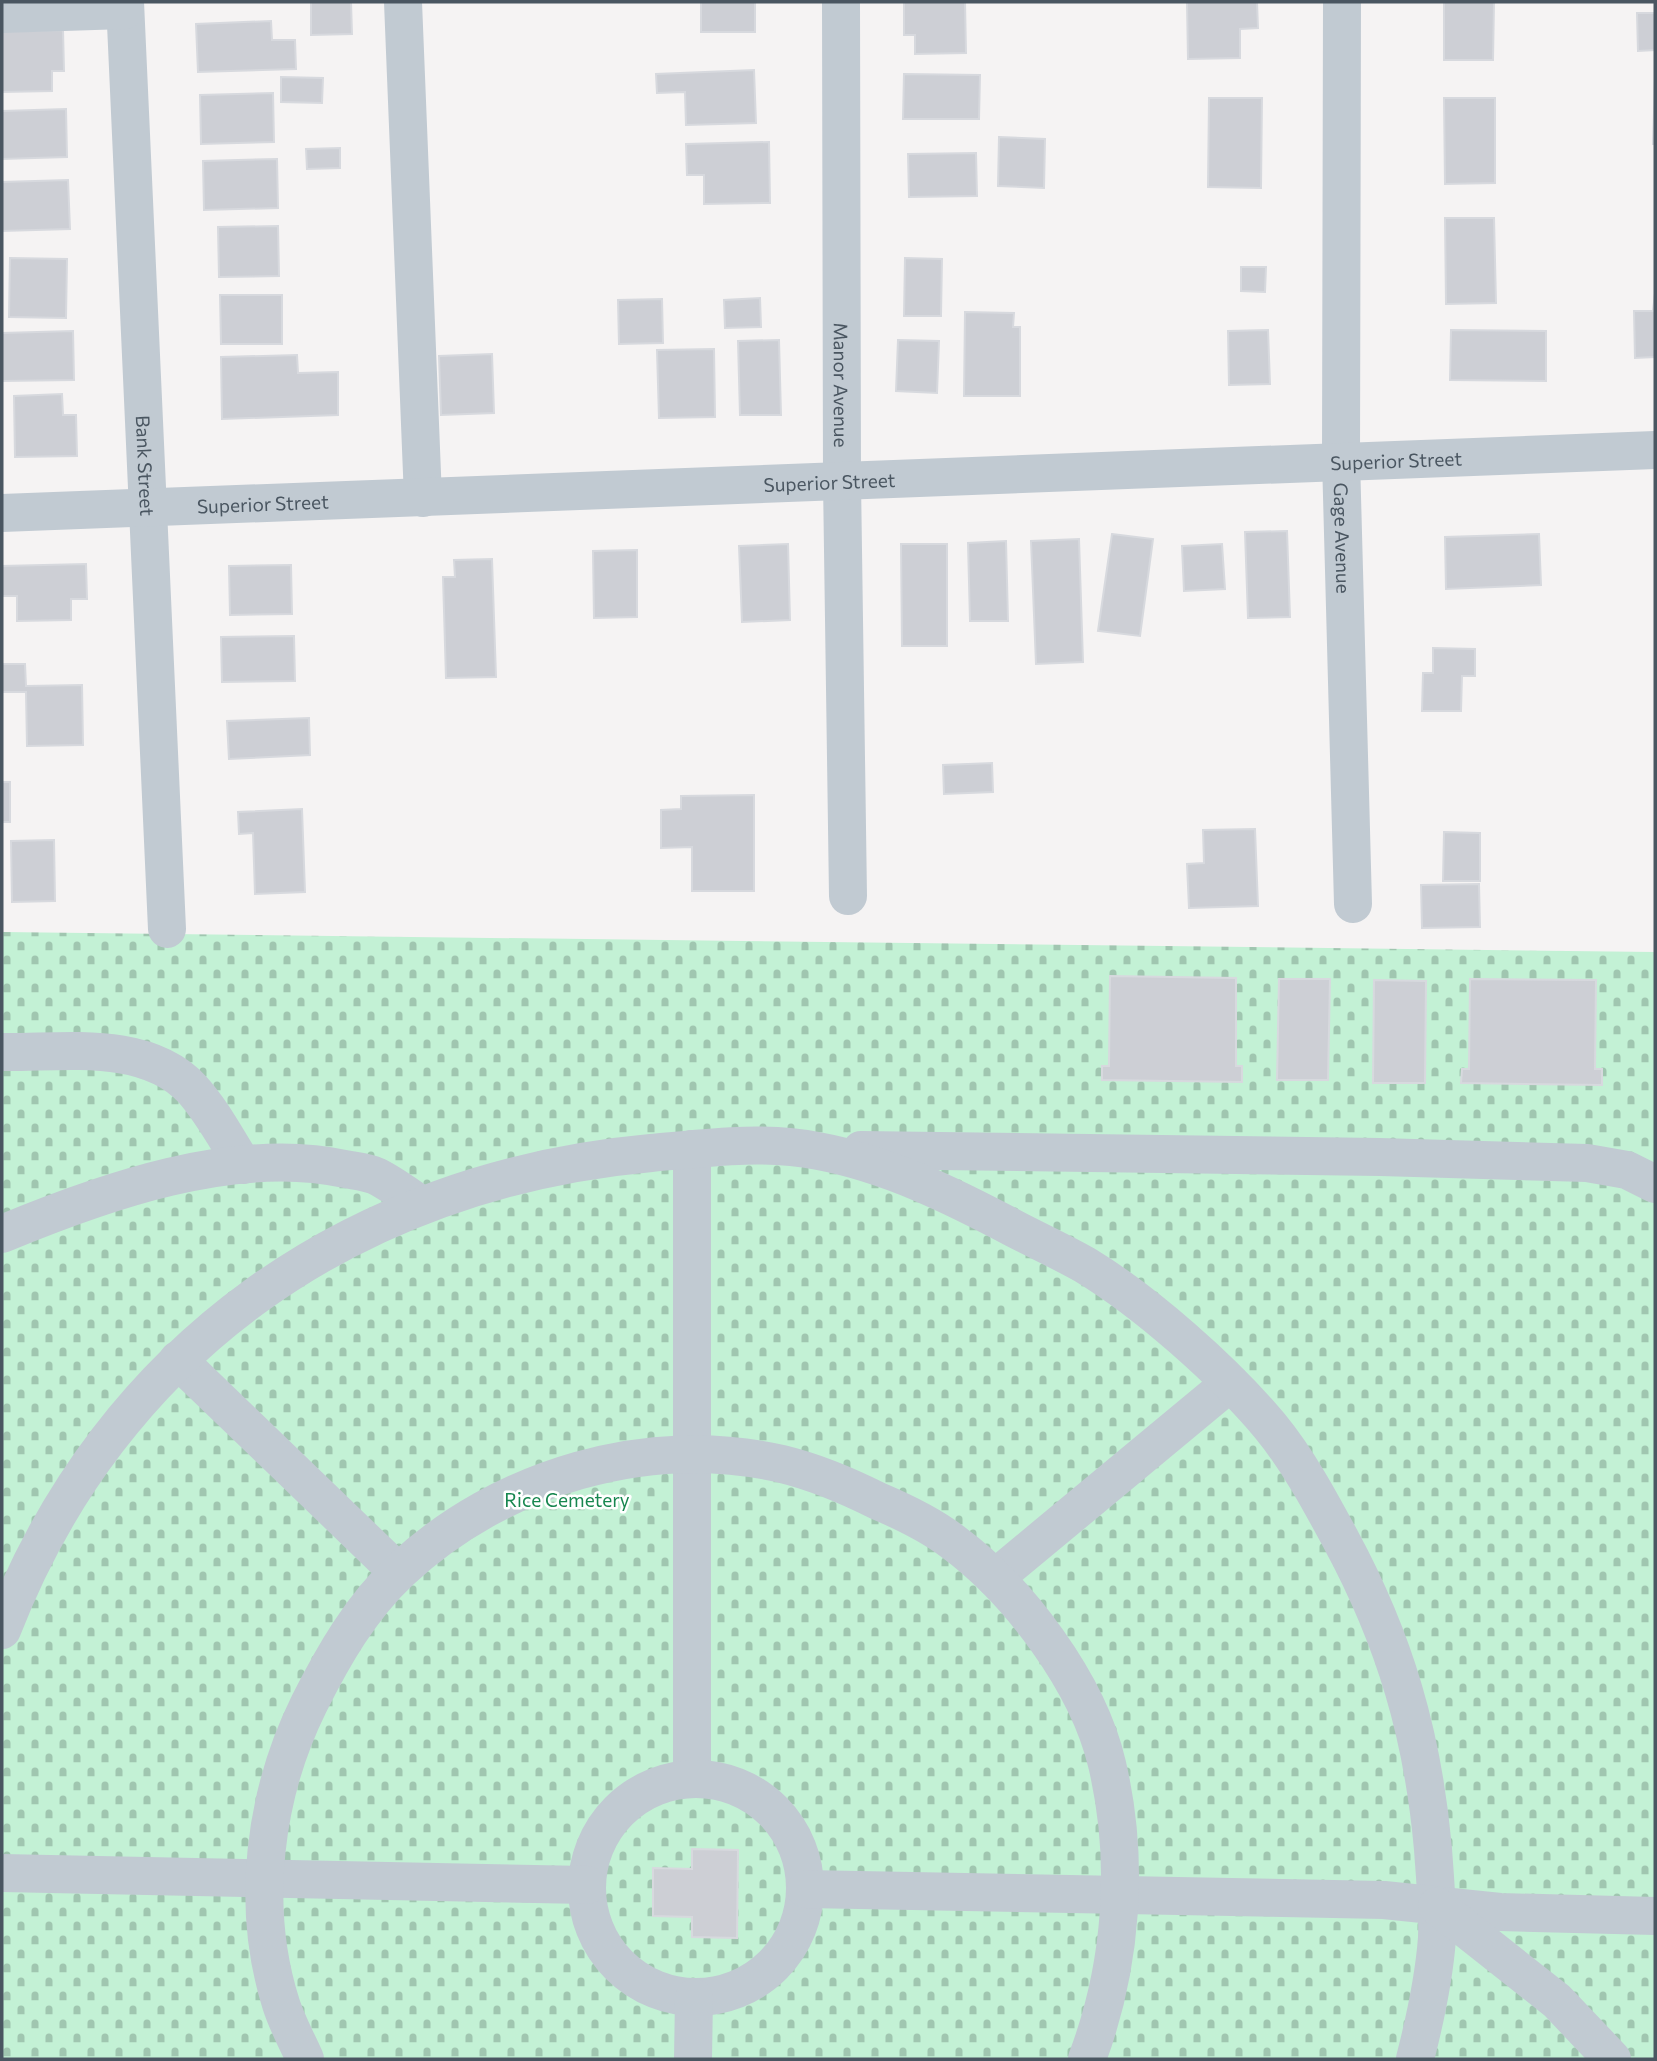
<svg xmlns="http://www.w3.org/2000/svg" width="1657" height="2061" font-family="Commissioner,sans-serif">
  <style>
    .cemetery { fill: url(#cemetery-stones) }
    .building { fill: #cdcfd5; stroke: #d7d9de; stroke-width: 2 }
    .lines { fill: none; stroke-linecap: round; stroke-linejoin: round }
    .minor { stroke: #c1cad2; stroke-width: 38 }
    .labels { text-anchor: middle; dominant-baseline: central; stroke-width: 5; stroke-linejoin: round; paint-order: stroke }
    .street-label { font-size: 19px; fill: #4a5661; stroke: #fff }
    .park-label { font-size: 19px; fill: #17864f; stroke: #fff }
  </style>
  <defs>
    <pattern id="cemetery-stones" width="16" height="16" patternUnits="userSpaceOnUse" patternTransform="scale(1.75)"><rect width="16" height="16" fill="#c3f1d5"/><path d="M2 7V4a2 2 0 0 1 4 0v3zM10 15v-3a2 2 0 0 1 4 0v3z" fill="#a0c6b0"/></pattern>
  </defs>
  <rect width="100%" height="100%" fill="#f5f3f3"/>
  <!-- cemetery -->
  <path class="cemetery" d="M2,932L1655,952V2059H2Z"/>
  <!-- building -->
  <path class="building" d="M311,2H351L352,34L311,35Z
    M701,2H755V32H701Z
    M904,2H965L966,53L915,54V35H904Z
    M1187,2H1257L1258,28L1240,29V58L1188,59Z
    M1444,2H1494L1493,60H1444Z
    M1637,13H1655V50L1638,51Z
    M271,21L272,40H295L296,69L198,72L196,24Z
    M63,30L64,71H52V91L2,92V31Z
    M754,70L756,123L686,125L685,92L657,93L656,74Z
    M904,74L980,75L979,119H903Z
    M281,77L323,78L322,103L281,102Z
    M1655,81V144H1653Z
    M273,93L274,142L201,144L200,95Z
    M1209,98H1262L1261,188L1208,187Z
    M1444,98H1495V183L1445,184Z
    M66,109L67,157L2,159V111Z
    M999,137L1045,139L1044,188L998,186Z
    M769,142L770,203L704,204V175H687L686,144Z
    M340,148V168L307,169L306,149Z
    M976,153L977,196L909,197L908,154Z
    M277,159L278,208L204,210L203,161Z
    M68,180L70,229L2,231V182Z
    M1445,218H1494L1496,303L1446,304Z
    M278,226L279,276L219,277L218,227Z
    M10,258L67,259L66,318L9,317Z
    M905,258L942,259L941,316H904Z
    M1241,267H1266L1265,292L1241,291Z
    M1655,293V357L1635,358L1634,311H1653Z
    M220,295H282V344H221Z
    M760,298L761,327L725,328L724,300Z
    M662,299L663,343L619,344L618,300Z
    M965,312L1014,313L1013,327H1020V396H964Z
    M1268,330L1270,384L1229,385L1228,331Z
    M1451,330L1546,331V381L1450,380Z
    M73,331L74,380L2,381V333Z
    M779,340L781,415H740L738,341Z
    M898,340L939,341L937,393L896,391Z
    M714,349L715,417L659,418L657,350Z
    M492,354L494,413L441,415L439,356Z
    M297,355L298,373L338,372V415L222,419L221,357Z
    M62,394L63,415H76L77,456L15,457L14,396Z
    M1287,531L1290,617L1248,618L1245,532Z
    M1112,534L1153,539L1140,636L1098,631Z
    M1539,534L1541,585L1446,589L1445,537Z
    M1079,539L1083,662L1036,664L1031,541Z
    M1006,541L1008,621H970L968,543Z
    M788,544L790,620L742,622L739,546Z
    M901,544H947V646H902Z
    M1222,544L1225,589L1184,591L1182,546Z
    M637,550V617L594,618L593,551Z
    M492,559L496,677L446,678L443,577H455L454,560Z
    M86,564L87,599H71V620L17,621V596H2V566Z
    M291,565L292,614L230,615L229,566Z
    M294,636L295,681L222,682L221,637Z
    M1433,648L1475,649V676H1462L1461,711H1422L1423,673H1433Z
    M2,664H25L26,686L82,685L83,745L27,746L26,692H2Z
    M309,718L310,755L229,759L227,721Z
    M992,763L993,792L944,794L943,765Z
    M2,782H10V822H2Z
    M754,795V891H692V847L661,848V810L681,809V796Z
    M302,809L305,892L255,894L253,833L239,834L238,812Z
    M1255,829L1258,906L1189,908L1187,864L1204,863L1203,830Z
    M1444,832L1480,833V881H1443Z
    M54,840L55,901L12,902L11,841Z
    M1479,884L1480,927L1422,928L1421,885Z
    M1110,976L1236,978V1066H1242V1082L1102,1080V1066H1109Z
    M1279,979H1330L1328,1080H1277Z
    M1470,979L1596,980L1595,1069H1602V1085L1461,1083L1462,1069H1469Z
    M1374,980L1426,981L1425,1083H1373Z
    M692,1849L738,1850L737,1938L692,1937V1917L653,1916V1868L692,1869Z"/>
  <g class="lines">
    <!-- minor -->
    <g class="minor">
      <path id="s1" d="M125,2L167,929"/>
      <path d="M403,2L423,498"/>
      <path id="s2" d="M841,2L842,481L848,896"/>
      <path id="s3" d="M1342,2L1341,459L1353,904"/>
      <path d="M2,14L125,10"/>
      <path id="s4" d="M2,513L1655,450"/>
      <path d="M2,1052C63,1053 146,1039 192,1089C212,1111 227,1140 243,1165"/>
      <path d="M692,1149V1779"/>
      <path d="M861,1150L1380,1157L1587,1163L1627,1170L1655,1184"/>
      <path d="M2,1234C103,1192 235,1145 345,1169C355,1171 367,1172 376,1176C392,1184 407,1195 421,1205"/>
      <path d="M178,1360L398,1572"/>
      <path d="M995,1578L1230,1383"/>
      <path d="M2,1630C111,1348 353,1180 651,1153C705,1148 764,1140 818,1151C888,1164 953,1196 1015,1229C1038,1241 1062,1252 1085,1265C1146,1302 1224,1371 1270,1426C1298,1460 1320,1501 1341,1540C1395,1640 1423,1736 1433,1849C1435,1879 1438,1908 1437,1938C1434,1979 1425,2020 1415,2059"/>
      <circle cx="696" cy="1888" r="109"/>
      <path d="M2,1873L587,1885"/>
      <path d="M806,1889L1384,1900L1500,1912L1655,1916"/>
      <path d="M1437,1906L1557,2001L1612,2059"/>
      <path d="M305,2059C297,2041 287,2023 281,2004C250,1906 264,1795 309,1704C333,1656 361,1607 401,1570C500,1477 649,1433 782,1464C815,1472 848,1486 878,1501C904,1512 931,1525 953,1542C1019,1591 1088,1683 1107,1764C1130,1861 1122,1966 1087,2059"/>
      <path d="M693,2059L694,1998"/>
    </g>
  </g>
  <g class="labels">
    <!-- street labels -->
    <g class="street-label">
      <text stroke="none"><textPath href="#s2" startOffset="383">Manor Avenue</textPath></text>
      <text stroke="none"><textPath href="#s4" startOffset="1395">Superior Street</textPath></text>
      <text stroke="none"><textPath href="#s1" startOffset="464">Bank Street</textPath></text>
      <text stroke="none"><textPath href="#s4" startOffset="828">Superior Street</textPath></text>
      <text stroke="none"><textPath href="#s4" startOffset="261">Superior Street</textPath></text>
      <text stroke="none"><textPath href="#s3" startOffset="536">Gage Avenue</textPath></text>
    </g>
    <!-- park labels -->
    <g class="park-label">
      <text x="567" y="1499">Rice Cemetery</text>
    </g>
  </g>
  <!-- border -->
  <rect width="1657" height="2061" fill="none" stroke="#4a5661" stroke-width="7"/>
</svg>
